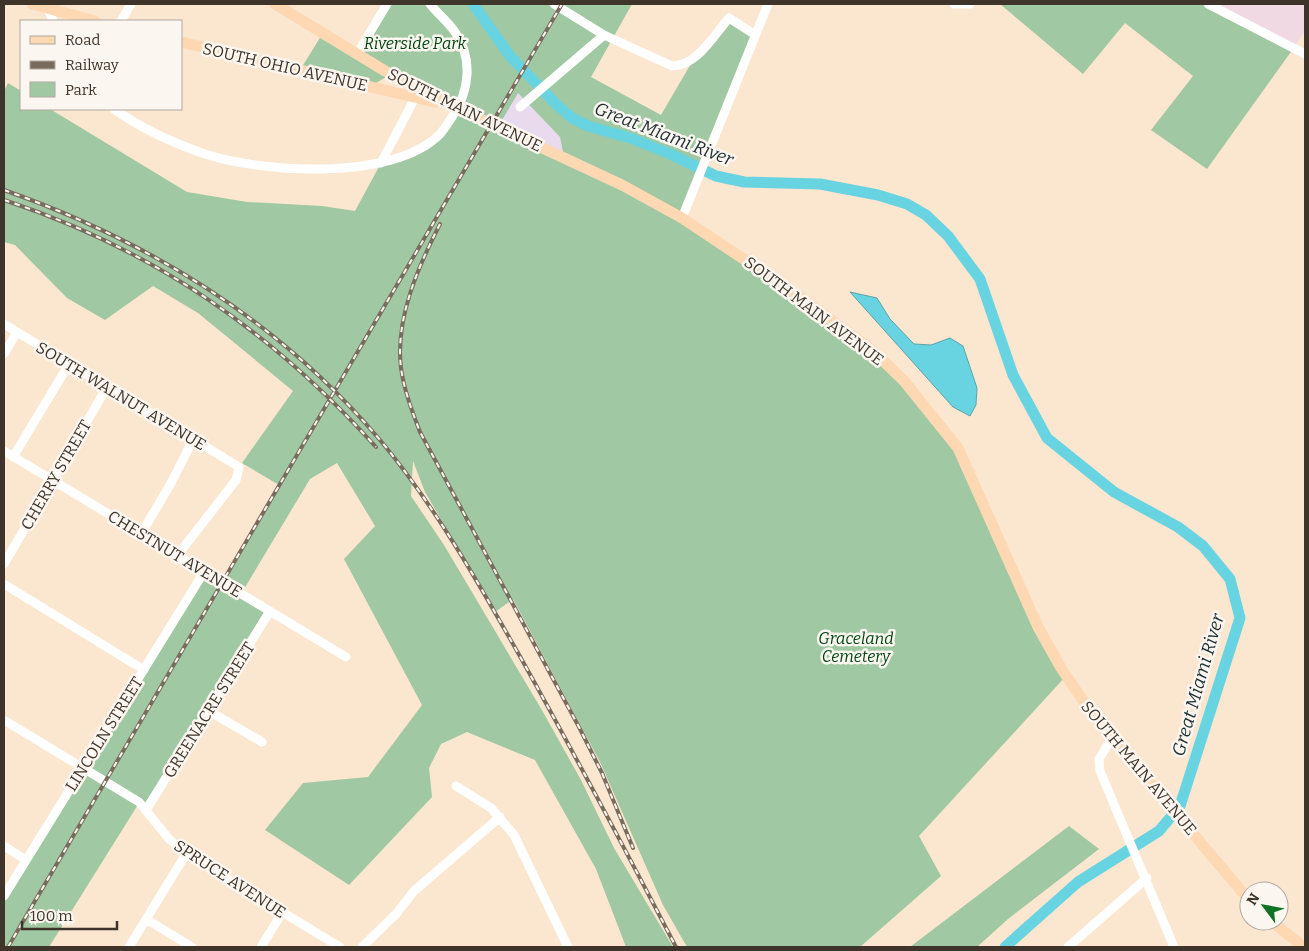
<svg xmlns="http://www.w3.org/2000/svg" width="1309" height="951" font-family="Bitter,serif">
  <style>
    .commercial { fill: #e9daed }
    .education { fill: #f1d9e3 }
    .green { fill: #a0c8a2; fill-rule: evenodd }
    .water { fill: #69d4e1; stroke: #5ca4aa }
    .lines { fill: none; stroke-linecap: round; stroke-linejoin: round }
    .river { stroke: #69d4e1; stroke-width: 11 }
    .minor { stroke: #fff; stroke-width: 9 }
    .major { stroke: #fdd8b3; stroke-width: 11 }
    .rail-casing { stroke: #796c5d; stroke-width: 4 }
    .rail { stroke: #fcf6f1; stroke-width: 2; stroke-dasharray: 5.5; stroke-linecap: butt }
    .labels { text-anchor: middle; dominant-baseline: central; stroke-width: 5; stroke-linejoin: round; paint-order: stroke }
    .park-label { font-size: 16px; font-style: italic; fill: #014714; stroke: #fcf6f1 }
    .street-label { font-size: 16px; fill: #3e3429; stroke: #fcf6f1 }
    .water-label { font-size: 18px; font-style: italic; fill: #1b2f32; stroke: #fcf6f1 }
  </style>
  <rect width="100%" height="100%" fill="#fbe6cf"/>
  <!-- commercial -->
  <path class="commercial" d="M518,92L560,137L564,158L497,127Z"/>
  <!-- education -->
  <path class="education" d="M1208,4H1305V31L1293,49Z"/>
  <!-- green -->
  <path class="green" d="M387,4H632L591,77L661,115L689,67L731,21L754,34L682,218L873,351L958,448L1066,676L919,836L941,876L860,947H687L663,905L600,762L513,599L495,612L425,492L413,461L411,496L444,545L543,712L581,780L614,848L673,947H626L596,869L535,760L467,732L441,744L429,768L432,797L349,885L265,830L303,783L368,777L422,705L344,559L375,526L337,463L310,479L241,594L270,611L146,810L139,803L49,947H4V896L204,572L222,582L279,485L242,463L293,391L198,313L153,286L105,320L67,298L15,245L4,242V91L8,83L21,91V109H50L187,192L247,202L322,206L355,211L381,163L439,136L457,109L386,77L376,83L300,70L323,33L357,54ZM518,93L560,137L564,157L498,127Z
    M1000,4H1208L1293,49L1207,169L1151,130L1193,76L1125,23L1083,74Z
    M1069,826L1099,849L1008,919L977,947H910Z"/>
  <!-- water -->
  <path class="water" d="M850,292L877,298L890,319L914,344L931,345L950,338L963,346L977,388L976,405L970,416L953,407Z"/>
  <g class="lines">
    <!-- river -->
    <path class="river" d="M473,4L510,56L555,103L572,118L588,126L630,138L668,153L716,176L744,182L820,184L878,195L907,204L926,215L948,236L980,279L1013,375L1047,438L1114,492L1178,527L1203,546L1230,579L1240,618L1180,806L1159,831L1078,882L1005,947"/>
    <!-- minor -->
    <path class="minor" d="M554,4L604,35L672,66C697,66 714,35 729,18L754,34
      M954,4H970
      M1208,4L1305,54
      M48,9L53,21
      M121,21L131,4
      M357,54L387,4
      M520,107L604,35
      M114,109C142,129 173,143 205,154C263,173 392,181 439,135C444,130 448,123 452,117C470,91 473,58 455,32C448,22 438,14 430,4
      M381,163L418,92
      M682,218L768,4
      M4,324L239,467L236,480L177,556
      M4,354L17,332
      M4,451L346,657
      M13,457L69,364
      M141,534L170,485L193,440
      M4,564L107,387
      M4,584L144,670
      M209,711L262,742
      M4,720L139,802L169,839L186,854L340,947
      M1111,739L1099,759L1100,771L1174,947
      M456,786L491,808L514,835L568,947
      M146,810L270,611
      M4,846L26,860
      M4,896L204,572
      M146,919L192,947
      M129,947L186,854
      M261,947L282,913
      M362,947L396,914L414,891L500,817
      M1068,947L1147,878"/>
    <!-- major -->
    <path class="major" d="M32,4L95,21
      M275,4L385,71L448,104L622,185L682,218L799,296L873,351L904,381L958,448L1038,627L1061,668L1092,714L1249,900
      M181,42L435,102
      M1271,921L1304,947"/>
    <defs>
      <path id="rail" d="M4,190C149,241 280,322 380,440C436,507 479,584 522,660C575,755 626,851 676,947
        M4,200C153,249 271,331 376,447
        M440,224C418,267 395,319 401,368C404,390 412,411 420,432L579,727L602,773L633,848
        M8,947L562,4"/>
    </defs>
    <!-- rail casing -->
    <use href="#rail" class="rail-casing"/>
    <!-- rail -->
    <use href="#rail" class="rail"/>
  </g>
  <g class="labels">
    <!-- park labels -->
    <g class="park-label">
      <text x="415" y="43">Riverside Park</text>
      <text x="856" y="638">Graceland<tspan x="856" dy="18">Cemetery</tspan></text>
    </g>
    <!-- street labels -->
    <g class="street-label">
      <text transform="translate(285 67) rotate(13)">SOUTH OHIO AVENUE</text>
      <text transform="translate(465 110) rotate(26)">SOUTH MAIN AVENUE</text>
      <text transform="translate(814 311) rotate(37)">SOUTH MAIN AVENUE</text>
      <text transform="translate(121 396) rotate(31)">SOUTH WALNUT AVENUE</text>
      <text transform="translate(56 475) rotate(-60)">CHERRY STREET</text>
      <text transform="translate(175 554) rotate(31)">CHESTNUT AVENUE</text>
      <text transform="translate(209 710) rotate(-58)">GREENACRE STREET</text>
      <text transform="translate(104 734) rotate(-58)">LINCOLN STREET</text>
      <text transform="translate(1139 768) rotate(50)">SOUTH MAIN AVENUE</text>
      <text transform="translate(230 879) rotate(33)">SPRUCE AVENUE</text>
    </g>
    <!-- water labels -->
    <g class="water-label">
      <text transform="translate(664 134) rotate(21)">Great Miami River</text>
      <text transform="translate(1198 685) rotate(-74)">Great Miami River</text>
    </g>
  </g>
  <!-- border -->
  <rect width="1309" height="951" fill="none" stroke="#3e3429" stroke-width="10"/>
  <!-- legend -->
  <rect x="20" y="20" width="162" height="90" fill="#fcf6f1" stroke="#b0a8a1"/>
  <rect x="30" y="36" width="25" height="8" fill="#fdd8b3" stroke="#b0a8a1"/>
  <text x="65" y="45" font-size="15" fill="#3e3429">Road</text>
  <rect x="30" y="61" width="25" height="8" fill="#796c5d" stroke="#b0a8a1"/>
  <text x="65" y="70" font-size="15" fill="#3e3429">Railway</text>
  <rect x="30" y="82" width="25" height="15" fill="#a0c8a2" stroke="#b0a8a1"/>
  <text x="65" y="95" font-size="15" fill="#3e3429">Park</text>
  <!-- north arrow -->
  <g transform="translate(1264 906) rotate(302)"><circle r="24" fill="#fcf6f1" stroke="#b0a8a1"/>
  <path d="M0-4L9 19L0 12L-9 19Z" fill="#0f7324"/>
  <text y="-8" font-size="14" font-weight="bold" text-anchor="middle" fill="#3e3429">N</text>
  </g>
  <!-- scale -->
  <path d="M22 921v8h95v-8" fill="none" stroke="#3e3429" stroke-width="2.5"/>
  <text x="30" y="921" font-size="15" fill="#3e3429" stroke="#fcf6f1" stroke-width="4" paint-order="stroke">100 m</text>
</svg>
